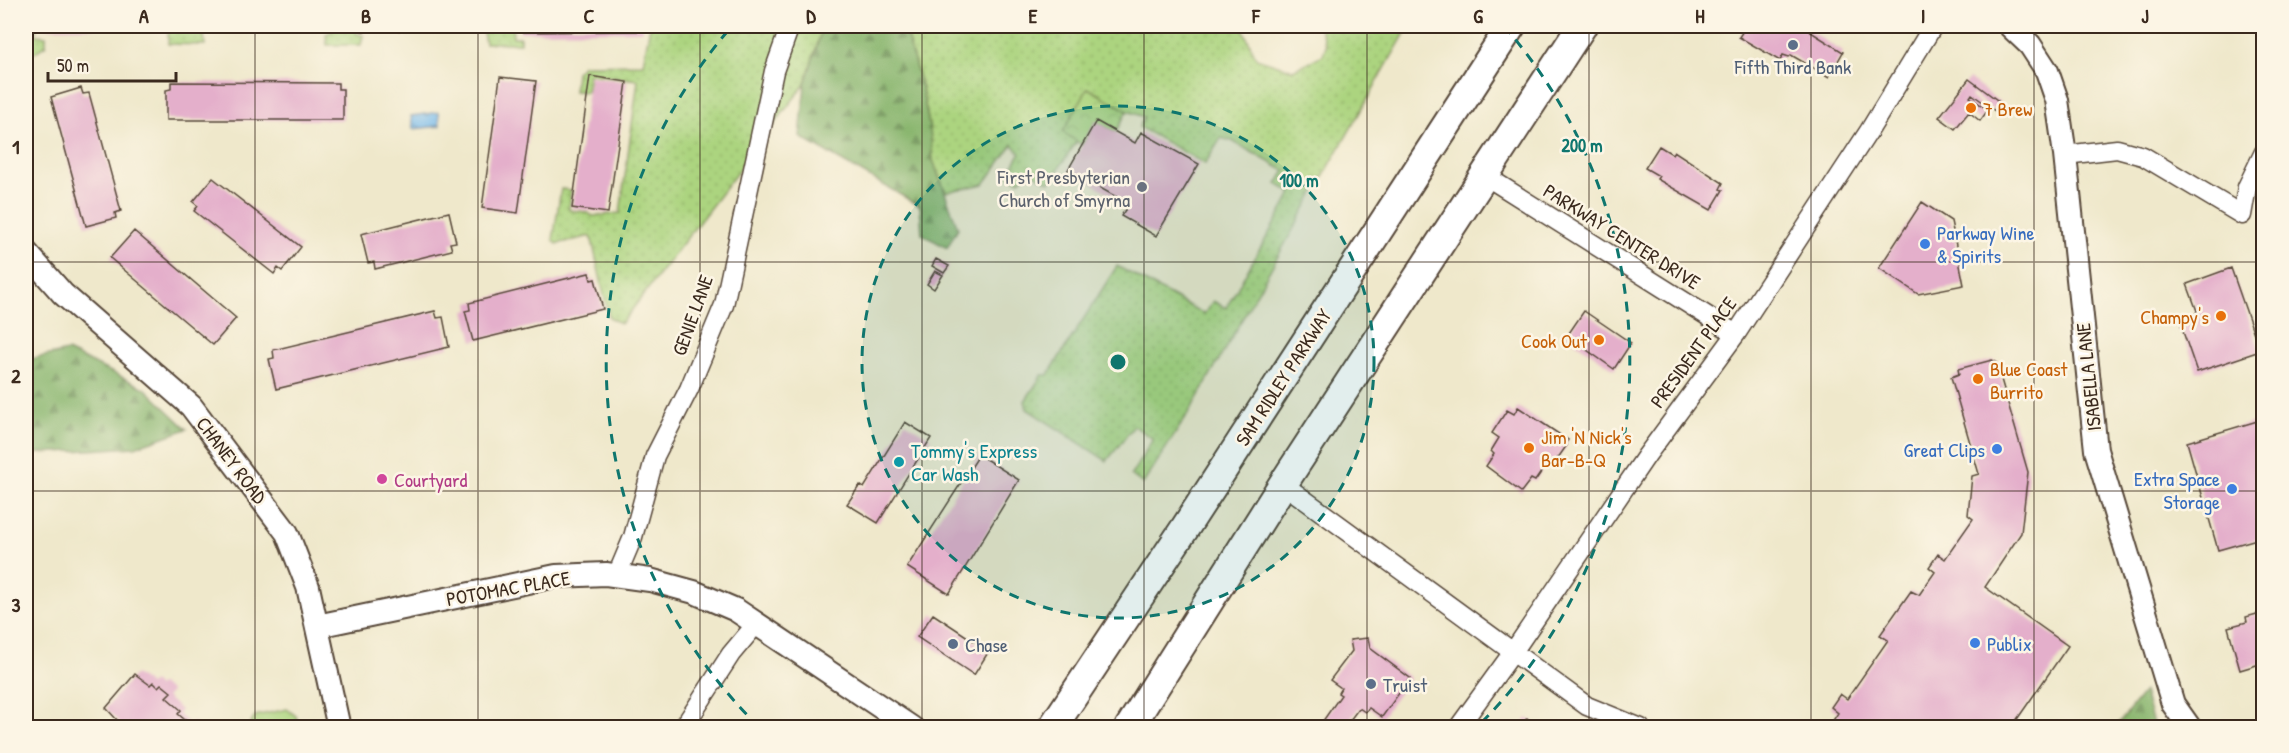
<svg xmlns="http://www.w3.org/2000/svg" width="2289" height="753" font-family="'Patrick Hand',sans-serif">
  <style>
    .grass { fill: url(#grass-dots); stroke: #747f4e; stroke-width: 1.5 }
    .forest { fill: url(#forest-firs); stroke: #627046; stroke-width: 1.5 }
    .park { fill: url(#park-crowns); stroke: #747f4e; stroke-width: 1.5 }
    .garden { fill: #acd47f; stroke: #747f4e; stroke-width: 1.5 }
    .water { fill: url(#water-waves); stroke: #587285; stroke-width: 1.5 }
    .building { fill: #e4afcb }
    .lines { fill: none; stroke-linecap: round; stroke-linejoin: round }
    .minor-casing { stroke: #564638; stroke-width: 21 }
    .tertiary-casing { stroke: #564638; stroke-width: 26 }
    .primary-casing { stroke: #564638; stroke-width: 32 }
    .minor { stroke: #fff; stroke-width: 18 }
    .tertiary { stroke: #fff; stroke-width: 22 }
    .primary { stroke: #fff; stroke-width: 28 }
    .grid { fill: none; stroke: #3b2a1e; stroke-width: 1.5; stroke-opacity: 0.55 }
    .ring { fill: none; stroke: #0f766e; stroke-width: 3; stroke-dasharray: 10 8 }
    .service-dot { fill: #5c6f8a; stroke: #fcf5e5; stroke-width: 2 }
    .food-dot { fill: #e8710a; stroke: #fcf5e5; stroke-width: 2 }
    .worship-dot { fill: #6b7280; stroke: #fcf5e5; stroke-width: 2 }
    .shop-dot { fill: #3f7fe0; stroke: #fcf5e5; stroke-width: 2 }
    .culture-dot { fill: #0f9aa8; stroke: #fcf5e5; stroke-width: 2 }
    .hotel-dot { fill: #d1479c; stroke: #fcf5e5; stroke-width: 2 }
    .labels { text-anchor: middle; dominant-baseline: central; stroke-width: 5; stroke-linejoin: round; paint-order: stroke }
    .service-label { font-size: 20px; fill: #4e5e75; stroke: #fcf5e5; text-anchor: start }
    .food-label { font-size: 20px; fill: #c56008; stroke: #fcf5e5; text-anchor: start }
    .worship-label { font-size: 20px; fill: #5b616d; stroke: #fcf5e5; text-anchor: end }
    .shop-label { font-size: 20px; fill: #366cbe; stroke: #fcf5e5; text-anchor: start }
    .street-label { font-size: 20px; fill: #3b2a1e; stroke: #fcf5e5 }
    .culture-label { font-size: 20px; fill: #0d838f; stroke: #fcf5e5; text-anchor: start }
    .hotel-label { font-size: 20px; fill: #b23c85; stroke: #fcf5e5; text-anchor: start }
    .centre { fill: #0f766e; stroke: #fcf5e5; stroke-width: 3 }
    .ring-label { font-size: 18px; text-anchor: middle; font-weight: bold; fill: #0f766e; stroke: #fcf5e5; stroke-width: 5; stroke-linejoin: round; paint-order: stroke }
    .neatline { fill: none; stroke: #3b2a1e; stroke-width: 2 }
    .grid-label { font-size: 20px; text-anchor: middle; font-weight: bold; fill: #3b2a1e }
  </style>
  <defs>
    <pattern id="grass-dots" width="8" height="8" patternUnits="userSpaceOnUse" patternTransform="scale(1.5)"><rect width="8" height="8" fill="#acd47f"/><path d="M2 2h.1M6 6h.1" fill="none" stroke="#95b66d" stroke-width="1.8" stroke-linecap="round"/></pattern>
    <pattern id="forest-firs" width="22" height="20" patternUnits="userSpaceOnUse" patternTransform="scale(1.5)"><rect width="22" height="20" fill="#89b66e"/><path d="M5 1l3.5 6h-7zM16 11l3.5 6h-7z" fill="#71945a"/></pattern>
    <pattern id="park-crowns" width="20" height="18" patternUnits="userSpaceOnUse" patternTransform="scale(1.5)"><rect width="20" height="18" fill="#acd47f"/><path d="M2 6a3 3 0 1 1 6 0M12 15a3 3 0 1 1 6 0" fill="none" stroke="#95b66d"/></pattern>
    <pattern id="water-waves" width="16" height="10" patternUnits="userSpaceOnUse" patternTransform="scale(1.5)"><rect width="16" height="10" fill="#76baec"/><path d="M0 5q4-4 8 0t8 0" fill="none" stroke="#6297bf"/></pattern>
  </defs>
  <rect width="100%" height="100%" fill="#fcf5e5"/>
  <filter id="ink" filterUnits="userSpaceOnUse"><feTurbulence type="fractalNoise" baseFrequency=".0167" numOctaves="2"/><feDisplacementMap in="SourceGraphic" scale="12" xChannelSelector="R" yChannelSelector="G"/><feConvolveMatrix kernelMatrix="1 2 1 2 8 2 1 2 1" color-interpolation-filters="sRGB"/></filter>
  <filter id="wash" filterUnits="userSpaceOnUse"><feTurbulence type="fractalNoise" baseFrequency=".008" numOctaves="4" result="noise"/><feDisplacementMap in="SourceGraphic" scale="24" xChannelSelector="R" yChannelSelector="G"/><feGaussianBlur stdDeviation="1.35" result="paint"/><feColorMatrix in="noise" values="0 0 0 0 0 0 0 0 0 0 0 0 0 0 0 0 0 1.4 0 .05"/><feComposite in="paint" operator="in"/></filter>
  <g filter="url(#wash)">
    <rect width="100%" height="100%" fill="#efe8cb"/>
    <!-- grass -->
    <path class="grass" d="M26,26H36V35L46,36V45L34,53L26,55Z
      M174,26H197V32L204,35L205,45L168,44V34Z
      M334,26H355L357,34L363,35L361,45H327L326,34L331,32Z
      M491,26H512L513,37H520V43H485L483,32H489Z
      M650,26H823L805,84L621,324L609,317L591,236L557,244L553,240L561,189L571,190L569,210L586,212L593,216L620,213L638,80L589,74L586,92L574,91L576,72L583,65L643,64Z
      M904,26H1242L1256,58L1293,70L1323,55L1326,45L1319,26H1409L1191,409L1143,484L1131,475L1153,439L1134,426L1107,461L1027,409L1025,401L1042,375H1048L1117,266L1204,314L1213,301L1226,308L1292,193L1277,184L1285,171L1232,141L1221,138L1205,164L1139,127L1144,117L1127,111L1088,88L1063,132L1077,141L1050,182L1031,173L1018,181L1007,175L1020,154L1013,144L984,184L946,192L932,160L930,130L922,89Z"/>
    <!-- forest -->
    <path class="forest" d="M823,26H878L883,29L904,26L922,89L930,130L933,160L958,228L947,248L922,234L920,206L800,137L805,84Z
      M67,351L145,388L187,429L135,447L26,454V360Z
      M2144,692L2154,727H2116Z"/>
    <!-- park -->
    <path class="park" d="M1088,88L1127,111L1116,132L1096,122L1082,145L1063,132Z"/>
    <!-- garden -->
    <path class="garden" d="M287,709L296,716L299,727H249L255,716Z"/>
    <!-- water -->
    <path class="water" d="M439,112L440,126L413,129L411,116Z"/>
    <g id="blocks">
      <!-- building -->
      <path class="building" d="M44,26H167V28H44Z
        M204,26H327V28L204,30Z
        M361,26H485V29L362,31Z
        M520,26H642V31L520,32Z
        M1746,26H1808L1806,29L1843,52L1829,77L1791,55L1789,57L1783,55L1780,61L1739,37Z
        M590,76L627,82L608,213L572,208Z
        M500,77L536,81L518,213L482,208Z
        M1969,79L2001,103L1995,111L1972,94L1970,97L1988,110L1980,121L1969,112L1955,129L1939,117Z
        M171,82L338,83V89H343V120H166V90L171,89Z
        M81,88L83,94L89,93L121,211L115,213L116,218L86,226L51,97Z
        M1096,121L1135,143L1141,132L1199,164L1156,236L1121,216L1129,204L1068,170Z
        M1659,146L1672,154L1674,151L1723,183L1720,189L1723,190L1711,210L1657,179L1659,176L1645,168Z
        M213,178L301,247L282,271L278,268L274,274L194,211L198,206L193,202Z
        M1922,202L1951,221L1964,285L1918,294L1879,268Z
        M449,212L456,242L450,243L452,250L375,269L374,262L368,263L361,234Z
        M134,231L236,318L213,345L110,258Z
        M936,259L949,266L944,273L932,266Z
        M2231,268L2260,351L2197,372L2181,326L2192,322L2197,311L2187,284Z
        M935,271L943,275L934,289L927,284Z
        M589,273L591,280L595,279L603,309L473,341L465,311L470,310L469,303Z
        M435,311L437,318L443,317L449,347L276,389L269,359L274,358L273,350Z
        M1584,311L1631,343L1614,369L1567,336Z
        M1992,360L1996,362L2028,472L2021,533L1985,587L2068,646L2011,728H1828L1838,713L1831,707L1840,694L1847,699L1888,640L1880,635L1911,591L1919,595L1935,572L1929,567L1938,554L1945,559L1973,519L1968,515L1972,476L1979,474L1951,377L1959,374L1958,369Z
        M1518,407L1568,440L1565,444L1567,445L1551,468L1546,465L1535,481L1531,479L1521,492L1486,466L1494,454L1491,451L1499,438L1492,433L1507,410L1514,414Z
        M2264,419V537L2218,550L2187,442Z
        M905,422L931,438L878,523L847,504L860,485L864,488Z
        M979,455L1019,480L949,594L907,567Z
        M2264,612V667H2261L2260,664L2240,670L2228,627L2247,622L2246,617Z
        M933,614L989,651L974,675L917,637Z
        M1368,638L1370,648L1410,678L1382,717L1369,708L1365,712L1359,708L1344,728H1318L1341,695L1338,693L1341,688L1330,680L1352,651L1350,640Z
        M135,674L150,685L153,682L158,687L161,684L171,692L166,697L181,710L178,714L190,724L193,721L200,728H119L116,725L119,722L106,708Z
        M1527,718L1541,728H1520Z"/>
    </g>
  </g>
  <g filter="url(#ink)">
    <use href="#blocks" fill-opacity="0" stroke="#564638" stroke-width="1.5"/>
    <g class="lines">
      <defs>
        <path id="minor" d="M2065,155L2117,149L2143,156L2242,215L2247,187L2264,152
          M1484,175L1736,334
          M1283,484L1587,706L1641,728
          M617,575L633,537L655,456L689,389L724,305L774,71L790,26
          M683,728L731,654L757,623
          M1458,728L1513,652L1647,455L1736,334L1869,131L1933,26"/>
        <path id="tertiary" d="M2010,26L2030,45L2047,71L2057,100L2065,155L2096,450L2173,704L2190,728
          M26,252L63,294L191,406L287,533L308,587L339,728
          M317,626L556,576L606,574L650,580L694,592L736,610L912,728"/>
        <path id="primary" d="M1052,728L1185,528L1511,26
          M1129,728L1283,484L1582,26"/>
      </defs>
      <!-- minor casing -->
      <use href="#minor" class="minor-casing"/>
      <!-- tertiary casing -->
      <use href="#tertiary" class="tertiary-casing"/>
      <!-- primary casing -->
      <use href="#primary" class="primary-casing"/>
      <!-- minor -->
      <use href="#minor" class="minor"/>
      <!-- tertiary -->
      <use href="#tertiary" class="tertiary"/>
      <!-- primary -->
      <use href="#primary" class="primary"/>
    </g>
  </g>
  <!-- grid -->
  <path class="grid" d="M255,26V728M478,26V728M700,26V728M922,26V728M1144,26V728M1367,26V728M1589,26V728M1811,26V728M2034,26V728M26,262H2264M26,491H2264"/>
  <!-- distance rings -->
  <circle cx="1118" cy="362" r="256" fill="#0f766e" fill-opacity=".12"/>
  <g class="ring">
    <circle cx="1118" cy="362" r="256"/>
    <path d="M759 727A512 512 0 0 1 732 26M1504 26A512 512 0 0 1 1477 727"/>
  </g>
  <!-- markers -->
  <g class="service-dot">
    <circle cx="1793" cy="45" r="6"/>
    <circle cx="953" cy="644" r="6"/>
    <circle cx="1371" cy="684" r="6"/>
  </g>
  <g class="food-dot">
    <circle cx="1971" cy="108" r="6"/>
    <circle cx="2221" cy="316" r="6"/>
    <circle cx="1599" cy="340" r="6"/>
    <circle cx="1978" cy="379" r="6"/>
    <circle cx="1529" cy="448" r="6"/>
  </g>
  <circle class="worship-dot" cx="1142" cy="187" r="6"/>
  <g class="shop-dot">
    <circle cx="1925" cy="244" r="6"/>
    <circle cx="1997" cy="449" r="6"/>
    <circle cx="2232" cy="489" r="6"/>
    <circle cx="1975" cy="643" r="6"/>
  </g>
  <circle class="culture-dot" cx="899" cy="462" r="6"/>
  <circle class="hotel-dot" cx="382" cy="479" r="6"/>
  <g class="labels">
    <!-- service labels -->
    <g class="service-label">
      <text x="1793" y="66" text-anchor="middle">Fifth Third Bank</text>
      <text x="965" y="644">Chase</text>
      <text x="1383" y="684">Truist</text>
    </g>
    <!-- food labels -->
    <g class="food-label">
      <text x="1983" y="108">7 Brew</text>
      <text x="2209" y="316" text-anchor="end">Champy's</text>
      <text x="1587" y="340" text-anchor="end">Cook Out</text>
      <text x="1990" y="368">Blue Coast<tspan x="1990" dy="23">Burrito</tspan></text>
      <text x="1541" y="436">Jim 'N Nick's<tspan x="1541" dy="23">Bar-B-Q</tspan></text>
    </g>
    <!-- worship labels -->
    <g class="worship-label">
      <text x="1130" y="176">First Presbyterian<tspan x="1130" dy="23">Church of Smyrna</tspan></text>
    </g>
    <!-- shop labels -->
    <g class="shop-label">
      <text x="1937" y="232">Parkway Wine<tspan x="1937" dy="23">&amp; Spirits</tspan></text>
      <text x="1985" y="449" text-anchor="end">Great Clips</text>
      <text x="2220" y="478" text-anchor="end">Extra Space<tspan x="2220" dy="23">Storage</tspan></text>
      <text x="1987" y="643">Publix</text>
    </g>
    <!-- street labels -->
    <g class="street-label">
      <text transform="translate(1622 236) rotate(32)">PARKWAY CENTER DRIVE</text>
      <text transform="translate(692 315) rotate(-70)">GENIE LANE</text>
      <text transform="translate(1693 352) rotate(-54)">PRESIDENT PLACE</text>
      <text transform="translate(1283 377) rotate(-57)">SAM RIDLEY PARKWAY</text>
      <text transform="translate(2088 377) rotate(-96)">ISABELLA LANE</text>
      <text transform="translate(232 460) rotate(53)">CHANEY ROAD</text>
      <text transform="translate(508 588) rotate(-10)">POTOMAC PLACE</text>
    </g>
    <!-- culture labels -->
    <g class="culture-label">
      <text x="911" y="450">Tommy's Express<tspan x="911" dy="23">Car Wash</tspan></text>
    </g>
    <!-- hotel labels -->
    <g class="hotel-label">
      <text x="394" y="479">Courtyard</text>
    </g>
  </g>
  <circle cx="1118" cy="362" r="9" class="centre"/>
  <g class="ring-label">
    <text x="1582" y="152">200 m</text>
    <text x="1299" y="187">100 m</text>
  </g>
  <!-- margin -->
  <rect width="2289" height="753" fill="none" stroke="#fcf5e5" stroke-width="66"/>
  <!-- scale -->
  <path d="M48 72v9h128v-9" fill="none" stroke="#3b2a1e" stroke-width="3"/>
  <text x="57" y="72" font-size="18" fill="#3b2a1e" stroke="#fcf5e5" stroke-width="4.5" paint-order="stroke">50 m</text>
  <rect x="33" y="33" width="2223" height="687" class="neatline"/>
  <g class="grid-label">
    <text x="144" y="23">A</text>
    <text x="366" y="23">B</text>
    <text x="589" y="23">C</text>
    <text x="811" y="23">D</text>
    <text x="1033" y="23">E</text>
    <text x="1256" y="23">F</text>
    <text x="1478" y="23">G</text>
    <text x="1700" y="23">H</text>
    <text x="1923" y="23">I</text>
    <text x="2145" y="23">J</text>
    <text x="16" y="154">1</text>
    <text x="16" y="383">2</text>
    <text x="16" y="612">3</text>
  </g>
</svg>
